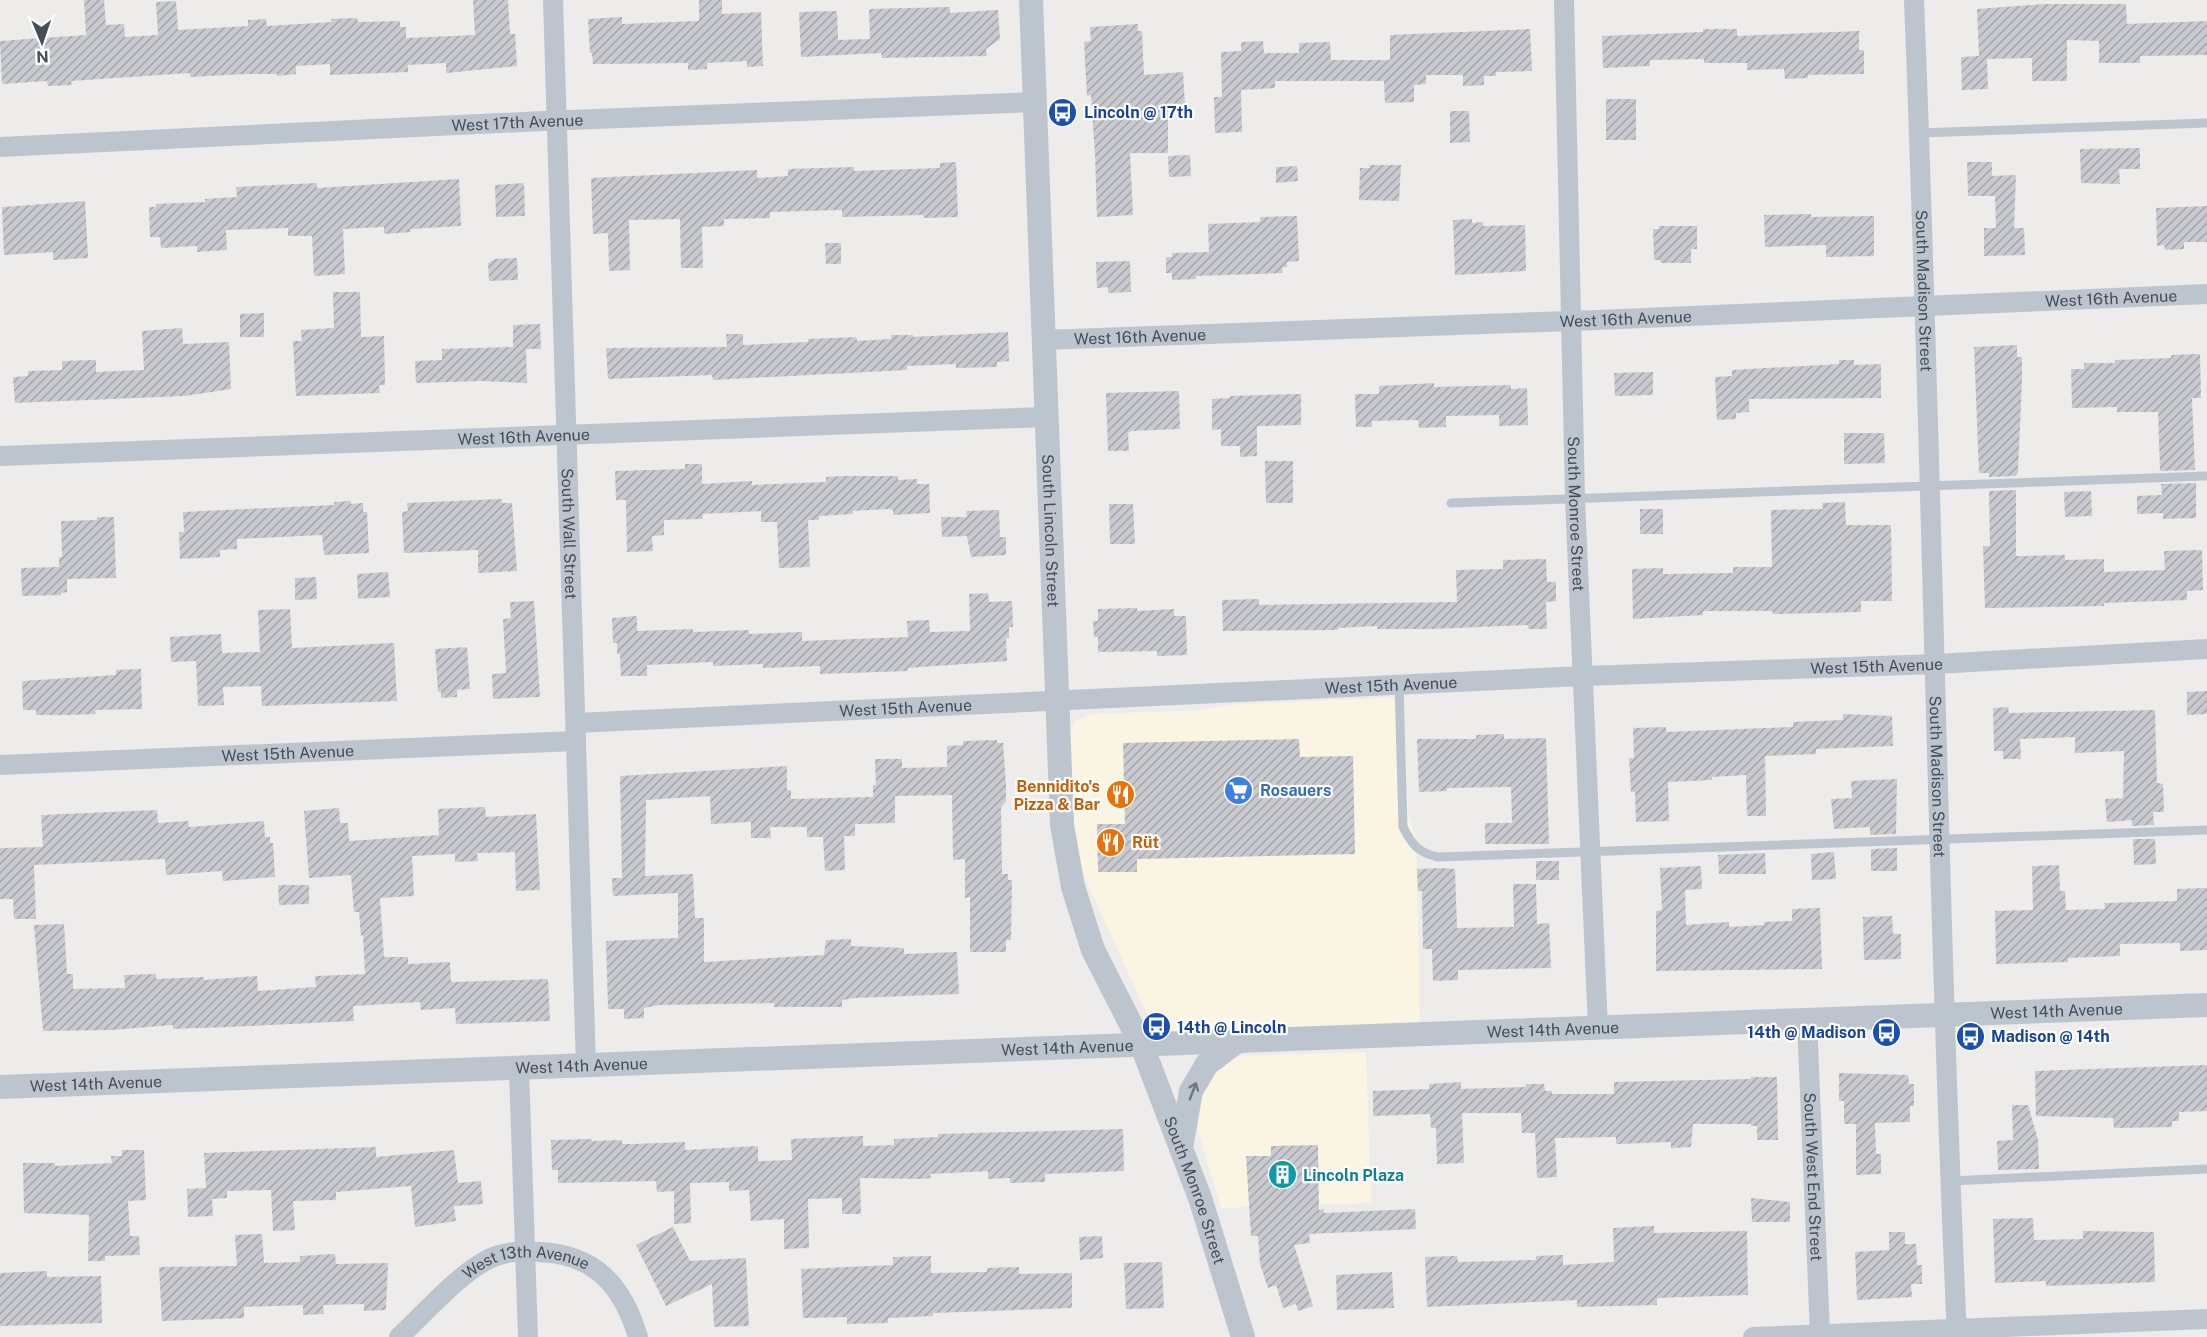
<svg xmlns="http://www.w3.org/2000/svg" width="2207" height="1337" font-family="'Public Sans',sans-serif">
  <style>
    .commercial { fill: #faf5e3 }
    .building { fill: url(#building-hatch) }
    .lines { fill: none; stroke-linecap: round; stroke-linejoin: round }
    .service { stroke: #bcc5ce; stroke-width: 9 }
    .minor { stroke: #bcc5ce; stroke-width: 20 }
    .tertiary { stroke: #bcc5ce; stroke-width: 24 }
    .oneway { stroke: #6e7781 }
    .labels { text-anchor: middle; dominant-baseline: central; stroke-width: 4.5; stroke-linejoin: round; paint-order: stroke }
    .transit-label { font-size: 16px; font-weight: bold; fill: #164399; stroke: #fff; text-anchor: start }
    .street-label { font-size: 16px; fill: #444d58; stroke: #fff }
    .food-label { font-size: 16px; font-weight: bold; fill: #c56008; stroke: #fff; text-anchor: end }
    .shop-label { font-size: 16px; font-weight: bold; fill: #366cbe; stroke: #fff; text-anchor: start }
    .culture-label { font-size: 16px; font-weight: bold; fill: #0d838f; stroke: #fff; text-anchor: start }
  </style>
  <defs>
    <pattern id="building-hatch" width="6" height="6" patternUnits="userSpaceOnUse" patternTransform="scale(1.5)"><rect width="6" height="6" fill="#c8cad0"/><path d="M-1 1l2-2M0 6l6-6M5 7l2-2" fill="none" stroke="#a4a6ac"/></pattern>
  </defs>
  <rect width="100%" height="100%" fill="#eeebeb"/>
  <!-- commercial -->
  <path class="commercial" d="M1404,697L1408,814L1416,838L1420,1026L1175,1031L1156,1025L1146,1012L1082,871L1073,829L1069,733L1075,721L1091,714L1205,710L1226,705Z
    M1366,1052L1371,1203L1221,1208L1198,1131L1197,1104L1218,1067L1236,1056Z"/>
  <!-- building -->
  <path class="building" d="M84,0H104L106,25L124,24L125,37L158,35L156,2L176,1L178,30L248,26V20L266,19L267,26L332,22L331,19L357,18L358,22L400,21V27H406V38L475,35L473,0H508L510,34H515L517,66L446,73V63L408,65V72L330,75V64L296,66V74L277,76V74H247L190,77V73L71,81L72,85L48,86L47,81L2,84L0,41L86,35Z
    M699,0H722V14L761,12L763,66L747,67V61L707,63V69L688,70V63L593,64L592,53H590L588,19L622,17V24L699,21Z
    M2044,4H2126L2127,24L2207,21V55L2140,56V63H2099V41L2067,40V81H2032V58L1987,59L1988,89L1962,90L1961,57L1979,56L1977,9Z
    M950,7V13L998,10L1000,39L986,49L987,56L882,58L881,53L801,57L799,12L837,11L838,40L870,39L869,9Z
    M1138,24V31H1142L1144,75L1183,72L1185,105L1168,106V153H1130L1133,215L1097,217L1095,155L1091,95L1087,96L1084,42L1091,41L1090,27Z
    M1530,29L1532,71L1496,72V76H1484V85L1463,86V75H1426V84L1414,85V102L1385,103L1384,81H1275V88L1241,90L1242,132L1215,133L1214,97H1222L1221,52L1241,51V42L1263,41L1264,53H1299V43L1330,42L1331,60H1390V35Z
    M1703,29H1737V36L1859,31V50H1864V74L1808,75V78L1785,79L1784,69L1747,70V63H1704V59L1650,60V66L1603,68L1602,36L1703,32Z
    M1606,99H1636V140H1606Z
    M1450,111H1469L1470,142L1450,143Z
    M2140,148V169H2119L2120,184L2081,183L2080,149Z
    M1190,155L1191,176L1169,177L1168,156Z
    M956,162L958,217L924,218L923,215L842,217V210L770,212V218L724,219V226L702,227L703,268H681L680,219L629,220L630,270L609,271L608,233L593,234L591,178L757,170V178L788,176V169L854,167V171L940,168V163Z
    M1967,162H1992V176L2016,175L2014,228H2024L2025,255L1984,256V228H1996L1995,196H1968Z
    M1369,165H1401L1399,201L1359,200L1360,168H1370Z
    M1297,166L1298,181L1276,183V167Z
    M459,179L461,226L410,229L411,232L384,234V227L343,229L345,274L314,276L312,236H288V228L226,230L227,250L197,252V246L161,248L160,237H150L149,207H156V204L205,202V199L237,197L236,187L317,183V188Z
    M524,183L525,216L496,217L495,185Z
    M85,201L88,258L53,260V252L4,255L2,207Z
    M2207,206V242H2184V249L2165,250L2164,245L2157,246L2156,208Z
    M1811,214V217L1874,216V256L1826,257V245L1765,247L1764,215Z
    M1297,216L1299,261L1287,262V267H1282L1283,273L1196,276V279L1172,280V273H1166V257H1172V253L1209,252L1208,224L1260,222V217Z
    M1472,219V223L1483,222V226L1525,225L1526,271L1455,275L1453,220Z
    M1659,226H1697V249H1691V263H1661L1660,260H1654L1653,229H1659Z
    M825,243H841V264H826Z
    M517,258L518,280L489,281L488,263L495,259Z
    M1130,261L1131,292L1108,293V287L1097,288L1096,262Z
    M333,292H360L361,337L384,336L385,385H379L380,393L296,396L293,341H302L301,330L334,328Z
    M264,313V337H240V314Z
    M540,324L541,349H526L527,383L482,381L416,383L415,361L442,360V349L513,347V325Z
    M182,328L183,344L229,342L231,389L185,396L15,403L13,377L28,376V371L62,370V361L96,360V372L144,370L142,331Z
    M1008,332L1009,361L997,362V367L956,368V364L907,366V370L713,380L712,375L608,379L606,348L727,347L726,334H743V345L808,342V339L856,337L857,341L891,339V335H913V337Z
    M2017,345V357H2022V379L2018,472L2016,476L1989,477V473H1979L1974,347Z
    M2200,354L2201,398H2192L2195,470L2160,471L2158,412H2117V407L2072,408L2071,369H2084V363H2115V360L2171,358V355Z
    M1839,360H1854V365L1881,364V398L1749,399V412L1736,413V419L1717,420L1715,377L1732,376V370L1839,364Z
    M1653,372V395L1615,396L1614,373Z
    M1434,383V387L1511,385V389L1527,388L1528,425L1499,426V415L1446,416V427L1419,428L1418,420L1372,421V427H1356L1355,394H1379V386Z
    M1179,391L1180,429L1131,431L1128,433L1129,451H1108L1106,393Z
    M1301,394V425L1257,426V456L1240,457V446H1221V429L1212,430V399L1230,398V396Z
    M1844,433H1884L1885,463L1844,464Z
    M1265,461H1293V503H1266Z
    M685,464H702V484L752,481V485L826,482V477L842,476H898V480L917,479V484H929L930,513L893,515V510L888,509L853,511V514L819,516V520H808L810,567L779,568L777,522H761V511L703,514V519L664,520V535L652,536L653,551L627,552L626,500H616L615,471L685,469Z
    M2196,483V518L2163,519V513L2137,514V496L2162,495L2161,484Z
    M2016,490V556L2065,555V560L2104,559V572L2165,570L2164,551L2202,550L2203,590L2187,591V600L2104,603V606L1985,608L1983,546H1990L1989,491Z
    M2091,491L2092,516L2065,517L2064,492Z
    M502,499V503H512L517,571L478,573V550L404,553L402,512L408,511L407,503Z
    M351,501V504L363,503V512H367L369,553L324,555L322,535L237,539V549L220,550V557L180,559L179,532H184L183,512L334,505V502Z
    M1845,502L1846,525H1891L1892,601H1861V612L1773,614L1772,611H1703V615L1633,619L1632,569L1663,568V574L1733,573V567H1772L1771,510L1823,509L1822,503Z
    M1109,504H1133L1135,544H1110Z
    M1640,509H1663V534H1640Z
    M999,510L1000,537H1006V555L971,557L967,536L942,537L941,517H967L966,511Z
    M97,517H114L116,578L67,579V592L61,593V595L22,596L21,568L59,567V557H62L61,521L97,520Z
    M1546,559L1547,582H1556V601L1546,602L1547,629H1528V625L1434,629H1377V626L1338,628V630L1223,631L1222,600L1259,599V605L1457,602L1456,570L1503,569V560Z
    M388,572L390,597L358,599L357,574Z
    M316,577L317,599L295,600V578Z
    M988,593L989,602L1012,601L1013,627H1009V638H1006L1007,661L908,668V671L820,674V666L763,668V664L713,666V662L647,665V676H621L620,654H617V643H613L612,618L637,616V631L693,629V632L749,630V634L802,632V641L908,637L907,621L929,620L930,632L970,631L969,594Z
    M534,601L540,697L493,699L492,674L506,673L503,619L511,618L510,602Z
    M1137,608V611L1174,609V616H1186L1187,655L1157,656V651L1098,652V637H1094L1093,621H1098V609Z
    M290,609L292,648L394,643L397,701L262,706L261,686L223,687L224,705L198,706L196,661L171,662L170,637L221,634L222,653L260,652L258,610Z
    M467,647L470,689L457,690V697L441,698V691L438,692L435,649Z
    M141,669L142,709L95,710L96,714L68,715H36V710H23L22,681L116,675V670Z
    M2207,691V714L2187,715V692Z
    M2008,707L2009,713L2155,710L2157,783L2163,784L2164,812H2153L2154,825L2132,826V820L2107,822L2105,799L2123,798L2124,751L2075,753V737L2020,739L2021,759H2003V751H1994L1993,708Z
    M1843,714L1892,716L1893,746L1816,749V754L1765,756L1766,816H1747L1746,775L1712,777V780L1668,782L1669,821L1636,822L1635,792H1631L1629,758H1634L1633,728L1666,727V732L1793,727V722L1843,720Z
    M1504,734V739L1546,738L1549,844H1485V823H1512L1511,787L1447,788V791L1419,792L1417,739H1476V735Z
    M1299,739L1300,757L1353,756L1355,854L1137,859V872H1098L1097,824H1125L1123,743Z
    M997,740V743H1003L1006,785V801L1001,807L1002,874H1008V880H1012L1011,940H1006V952H970V897L965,898V859L953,860L952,795L895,796V823L855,824V836H844L845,870L825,871L823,837H807V827H770L771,838H751V822L711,824L710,796L646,800L645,876L693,874L695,918H704V962L824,955L826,940L851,939V946L904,948V954L957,952L959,994L855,998L842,1000V1007H774V1003L659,1005L644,1008V1018L624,1019V1009H608L606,941L678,938V893L613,896L612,878H622L620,776L787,766V790H791V799L869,797H873V785H876L875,759H902V768L947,767V746L963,745V741Z
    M1897,779L1896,834L1870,835V827L1834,829L1831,799L1852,798L1851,781Z
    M485,807L486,817L536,814L540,890L516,891L515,852L477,853L478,861L455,862V854L412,856L414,896L380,898L384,957H408V964L450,962L451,982L548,979L550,1021L456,1024L455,1008L421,1010L420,1002L353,1006L354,1021L229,1027L173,1029V1025L112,1030L43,1031L34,925L64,924L67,974H73V989L125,988L124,975L156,974V979L204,977V980L257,976L258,991L316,987L315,976L365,974L363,935L361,936L359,912H354L351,875L309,878L304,811L339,808L340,823H348L349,841L439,835L438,809Z
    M157,810L158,823L188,821L189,827L264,821L265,837H270V843H273L275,877L223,881L222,871L166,875L165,859L34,865L36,919H14L13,899H0V848L43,847L41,815Z
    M2133,839H2155L2156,864L2134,865Z
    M1897,848V871H1871V849Z
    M1834,852L1836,879L1812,880L1811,854Z
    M1765,853L1766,874H1719L1718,855Z
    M1536,861H1559V880H1536Z
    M2059,865L2060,891H2065L2066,910L2105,909L2104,903L2177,901V889L2207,888V950L2180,951V943L2120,944V956L2068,958V962L1996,964L1995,911L2033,910L2032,866Z
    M1701,866L1702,889L1685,890L1686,925L1729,922V927L1764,925V922L1792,921V909L1820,908L1822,969L1656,971V911L1662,910L1660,868Z
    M1440,868L1455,869L1457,928L1514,927L1513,884H1536L1537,924L1549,923L1551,968L1458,970V980L1433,981L1432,949H1423L1422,891H1418L1417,869Z
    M278,885H309V904L279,905Z
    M1892,916L1893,934H1901V959L1864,960L1863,917Z
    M2207,1065V1111L2179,1112V1121H2172V1127L2114,1128L2113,1118L2036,1116L2035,1071Z
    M1839,1073L1908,1075L1909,1084H1914V1106H1910V1122L1875,1123L1876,1154H1881V1174L1856,1175V1124H1844V1101H1839Z
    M1751,1077H1777L1778,1140H1757V1126H1751V1124H1693L1691,1147L1671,1148V1142L1616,1144V1137L1555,1138L1557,1177L1537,1178L1535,1133H1522L1521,1113H1462L1464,1163L1437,1164L1436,1128H1431L1430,1114L1373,1116V1091L1429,1089V1084L1461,1082V1089L1526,1087V1084H1544L1545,1091H1552V1094H1614V1082L1751,1079Z
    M2012,1105H2028L2038,1140L2039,1169L1998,1170L1997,1141L2013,1140Z
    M1123,1129L1124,1171L1045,1174V1182L1010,1183V1178L988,1179V1171L930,1174L931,1178L923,1179L860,1178L861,1214H842V1198L808,1199L809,1248L784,1249V1219L751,1221L749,1190L729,1191V1182L690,1183L691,1223L674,1224V1191L657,1192L656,1181L558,1183V1170H552L551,1140L592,1139V1141L622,1140V1144H634L685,1142V1150L758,1146V1161L792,1160L791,1139L863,1136V1146L894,1145V1139L938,1137V1134Z
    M1318,1145L1319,1210L1324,1209V1213L1415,1209L1416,1229L1309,1234L1310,1243L1294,1245L1313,1306L1298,1311L1296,1304L1283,1308L1276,1285L1268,1288L1260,1264L1258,1236H1251L1246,1156H1271V1146Z
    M376,1147V1157L454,1150L458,1183L481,1181L483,1204L454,1206L456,1221L415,1227L411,1186L336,1192V1200L293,1201L295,1230L273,1231L271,1190L227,1191V1198L212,1199L213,1216L188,1217L187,1189L206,1188L204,1153Z
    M122,1150H144L146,1200L128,1201L130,1236H139L140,1255L105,1256V1261H88L89,1215L24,1213L23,1163H55V1166L112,1163L111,1156H122Z
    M1751,1198L1790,1202V1222H1752Z
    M2033,1218L2034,1240L2083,1239V1231L2154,1232L2155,1282L2046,1286V1281L1995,1283L1993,1219Z
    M1654,1226V1233L1747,1231L1748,1295L1657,1298V1305L1577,1307V1300L1427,1307L1425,1257L1457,1256L1458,1262L1536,1260V1256L1563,1255V1265L1614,1262L1613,1228Z
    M673,1227L690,1261L746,1258L749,1326L714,1327L712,1284L666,1306L636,1245Z
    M1889,1232H1905V1244H1916L1917,1265H1922V1284H1911L1912,1297L1857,1300L1855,1252L1889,1250Z
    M262,1234L264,1263L300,1262V1256L335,1254L336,1264L388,1263L386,1310L364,1311V1304L323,1305L324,1314L303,1315V1305L244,1307V1318L162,1321L159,1267L237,1266L235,1235Z
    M1102,1236L1103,1258L1080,1260L1079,1237Z
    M931,1256V1273L987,1272V1268L1019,1267V1274L1072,1273V1308L933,1313V1316L888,1318V1323L847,1324V1317L803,1318L801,1269L893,1265V1257Z
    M1162,1262L1164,1308L1126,1309L1124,1263Z
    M47,1271V1277L101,1276L102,1323L0,1326V1273Z
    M1392,1272L1394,1308L1337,1310L1336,1275Z"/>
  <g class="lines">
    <!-- service -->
    <path class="service" d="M1919,133L2207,123
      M1451,503L2207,476
      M1399,684L1403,827C1412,845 1419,853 1438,857L2207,830
      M1951,1181L2207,1169"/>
    <!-- minor -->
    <g class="minor">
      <path id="s1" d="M553,0L586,1067"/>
      <path id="s2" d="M1564,0L1575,498L1598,1029"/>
      <path id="s3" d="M1914,0C1932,446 1937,892 1957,1337"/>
      <path id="s4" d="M0,147L543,121L1035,102"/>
      <path id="s5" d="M1042,340L1597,320L2207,294"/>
      <path id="s6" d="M0,456L1046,417"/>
      <path id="s7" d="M576,723L1584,676L1936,664L2207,649"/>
      <path id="s8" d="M0,765L576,741"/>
      <path id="s9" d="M1807,1021L1820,1334"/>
      <path d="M519,1070L528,1337"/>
      <path id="s10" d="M399,1337C425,1313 455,1278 485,1261C502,1251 521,1251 539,1252C595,1254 623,1286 638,1337"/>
      <path d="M1753,1337L2207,1319"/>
    </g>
    <!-- tertiary -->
    <g class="tertiary">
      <path id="s11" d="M1031,0L1062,825L1073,887L1093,950L1142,1046L1200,1198L1243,1337"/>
      <path id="s12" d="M0,1087L2207,1005"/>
      <path d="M1181,1148L1191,1091L1207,1064L1235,1043"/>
    </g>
  </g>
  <!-- one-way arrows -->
  <defs><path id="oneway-shaft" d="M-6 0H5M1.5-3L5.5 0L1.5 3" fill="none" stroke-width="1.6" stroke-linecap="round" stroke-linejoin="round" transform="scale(1.5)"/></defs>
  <use class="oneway" href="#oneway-shaft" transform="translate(1193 1091) rotate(-69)"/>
  <!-- icons -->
  <defs>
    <symbol id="bus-disc" viewBox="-11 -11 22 22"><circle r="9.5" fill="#1a4fb4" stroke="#fff"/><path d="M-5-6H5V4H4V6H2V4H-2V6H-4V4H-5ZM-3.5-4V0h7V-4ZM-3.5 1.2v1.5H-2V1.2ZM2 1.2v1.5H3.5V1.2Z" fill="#fff"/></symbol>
    <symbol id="supermarket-disc" viewBox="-11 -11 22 22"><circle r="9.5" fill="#3f7fe0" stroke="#fff"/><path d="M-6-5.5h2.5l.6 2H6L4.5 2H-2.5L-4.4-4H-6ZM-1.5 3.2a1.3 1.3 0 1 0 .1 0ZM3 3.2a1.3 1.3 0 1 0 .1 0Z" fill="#fff"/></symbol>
    <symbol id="restaurant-disc" viewBox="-11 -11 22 22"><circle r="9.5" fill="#e8710a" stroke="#fff"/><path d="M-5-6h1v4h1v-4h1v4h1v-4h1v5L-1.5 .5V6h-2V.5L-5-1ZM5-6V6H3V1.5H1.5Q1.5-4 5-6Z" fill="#fff"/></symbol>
    <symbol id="building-disc" viewBox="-11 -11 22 22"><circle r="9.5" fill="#0f9aa8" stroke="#fff"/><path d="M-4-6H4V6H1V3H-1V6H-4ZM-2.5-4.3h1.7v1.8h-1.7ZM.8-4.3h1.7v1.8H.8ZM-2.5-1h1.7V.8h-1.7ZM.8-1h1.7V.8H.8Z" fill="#fff"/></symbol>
  </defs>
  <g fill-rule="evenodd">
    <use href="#bus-disc" x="1046" y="96" width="33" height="33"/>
    <use href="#supermarket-disc" x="1222" y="774" width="33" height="33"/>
    <use href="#restaurant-disc" x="1104" y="778" width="33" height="33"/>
    <use href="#restaurant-disc" x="1094" y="826" width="33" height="33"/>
    <use href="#bus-disc" x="1140" y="1010" width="33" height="33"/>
    <use href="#bus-disc" x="1870" y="1016" width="33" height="33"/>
    <use href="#bus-disc" x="1954" y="1020" width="33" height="33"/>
    <use href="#building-disc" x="1266" y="1158" width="33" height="33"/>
  </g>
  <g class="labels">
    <!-- transit labels -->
    <g class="transit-label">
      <text x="1084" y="112">Lincoln @ 17th</text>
      <text x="1177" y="1027">14th @ Lincoln</text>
      <text x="1866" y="1032" text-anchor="end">14th @ Madison</text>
      <text x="1991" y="1036">Madison @ 14th</text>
    </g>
    <!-- street labels -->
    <g class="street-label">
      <text stroke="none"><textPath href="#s4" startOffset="518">West 17th Avenue</textPath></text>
      <text stroke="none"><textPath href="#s3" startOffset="291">South Madison Street</textPath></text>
      <text stroke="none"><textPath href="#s5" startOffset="1070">West 16th Avenue</textPath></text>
      <text stroke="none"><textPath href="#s5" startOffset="584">West 16th Avenue</textPath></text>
      <text stroke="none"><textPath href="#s5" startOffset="98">West 16th Avenue</textPath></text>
      <text stroke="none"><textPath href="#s6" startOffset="524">West 16th Avenue</textPath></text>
      <text stroke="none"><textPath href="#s2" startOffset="514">South Monroe Street</textPath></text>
      <text stroke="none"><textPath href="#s11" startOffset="531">South Lincoln Street</textPath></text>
      <text stroke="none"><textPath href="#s1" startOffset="534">South Wall Street</textPath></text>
      <text stroke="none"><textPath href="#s7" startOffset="1302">West 15th Avenue</textPath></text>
      <text stroke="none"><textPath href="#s7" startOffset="816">West 15th Avenue</textPath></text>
      <text stroke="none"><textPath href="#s7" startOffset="330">West 15th Avenue</textPath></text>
      <text stroke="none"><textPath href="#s8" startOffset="288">West 15th Avenue</textPath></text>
      <text stroke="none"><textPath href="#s3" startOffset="777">South Madison Street</textPath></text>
      <text stroke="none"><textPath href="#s12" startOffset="2058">West 14th Avenue</textPath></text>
      <text stroke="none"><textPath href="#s12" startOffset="1554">West 14th Avenue</textPath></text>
      <text stroke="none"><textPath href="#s12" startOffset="1068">West 14th Avenue</textPath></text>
      <text stroke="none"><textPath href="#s12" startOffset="582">West 14th Avenue</textPath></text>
      <text stroke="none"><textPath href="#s12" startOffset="96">West 14th Avenue</textPath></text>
      <text stroke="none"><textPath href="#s9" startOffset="156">South West End Street</textPath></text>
      <text stroke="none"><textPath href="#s11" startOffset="1216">South Monroe Street</textPath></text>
      <text stroke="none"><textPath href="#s10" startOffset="156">West 13th Avenue</textPath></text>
    </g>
    <!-- food labels -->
    <g class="food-label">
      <text x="1100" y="786">Bennidito's<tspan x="1100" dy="18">Pizza &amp; Bar</tspan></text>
      <text x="1132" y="842" text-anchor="start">Rüt</text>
    </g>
    <!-- shop labels -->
    <g class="shop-label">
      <text x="1260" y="790">Rosauers</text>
    </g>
    <!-- culture labels -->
    <g class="culture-label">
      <text x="1303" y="1175">Lincoln Plaza</text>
    </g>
  </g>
  <!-- north arrow -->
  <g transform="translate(42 42) rotate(178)" stroke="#ffffff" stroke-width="4.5" paint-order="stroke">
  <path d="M0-4.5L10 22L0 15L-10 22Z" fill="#444d58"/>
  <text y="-9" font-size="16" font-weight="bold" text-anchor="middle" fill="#444d58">N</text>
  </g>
</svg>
